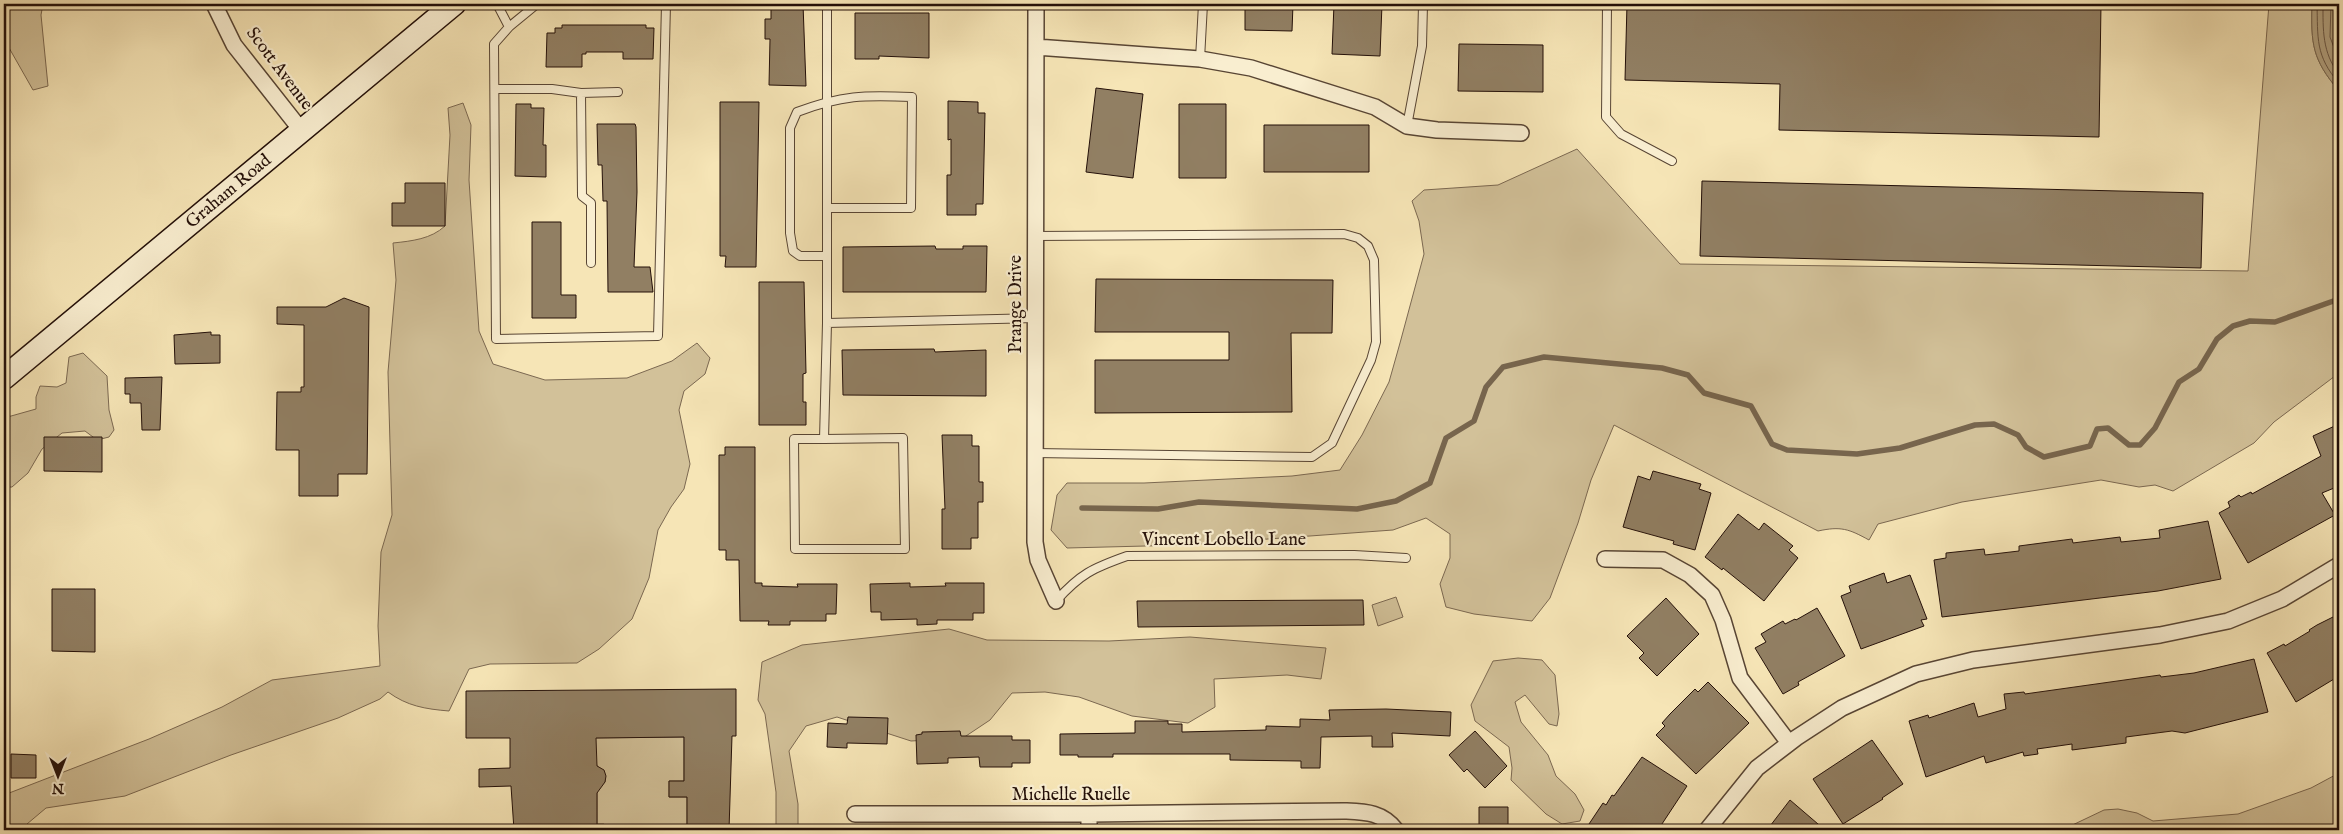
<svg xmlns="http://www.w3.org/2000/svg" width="2343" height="834" font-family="'IM FELL English',serif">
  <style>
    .green { fill: #d2c199; stroke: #7b6851 }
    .water { fill: #af9d7b; stroke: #77654d }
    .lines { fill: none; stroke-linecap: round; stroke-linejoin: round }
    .shore { stroke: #6a5642; stroke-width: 1 }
    .stream { stroke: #77654d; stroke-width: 5.5 }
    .building { fill: #917f63; stroke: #241009 }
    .lane-casing { stroke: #584534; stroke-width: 10 }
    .street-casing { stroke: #584534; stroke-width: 18 }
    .secondary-casing { stroke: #241009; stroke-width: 25 }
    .lane { stroke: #f9eed0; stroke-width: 8 }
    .street { stroke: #f9eed0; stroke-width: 15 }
    .secondary { stroke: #f9eed0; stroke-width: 22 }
    .labels { text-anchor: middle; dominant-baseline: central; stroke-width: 4.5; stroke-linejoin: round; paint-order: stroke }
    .street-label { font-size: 18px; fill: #241009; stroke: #f9eed0 }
  </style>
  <rect width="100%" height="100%" fill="#f6e5b6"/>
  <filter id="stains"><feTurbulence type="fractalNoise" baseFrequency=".004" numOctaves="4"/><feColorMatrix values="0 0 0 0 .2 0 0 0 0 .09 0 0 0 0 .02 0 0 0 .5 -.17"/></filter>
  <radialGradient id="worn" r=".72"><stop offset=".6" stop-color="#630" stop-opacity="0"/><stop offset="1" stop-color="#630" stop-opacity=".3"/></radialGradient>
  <!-- green -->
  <path class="green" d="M4,4H43L41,15L48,86L33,90L4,39Z
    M2269,4H2312C2311,44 2312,59 2339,91V373L2274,422L2254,443L2173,491L2155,485L2139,487L2101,480L1962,502L1878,524L1869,540C1849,529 1841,526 1818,531L1614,425L1591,480L1578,523L1550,598L1532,621L1474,614L1446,607L1440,584L1450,558V534L1426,518L1393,530L1185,545L1067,548L1051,530L1057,495L1067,483H1144L1292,476L1340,470L1362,435L1389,382L1400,343L1424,254L1419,221L1412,201L1424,190L1498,185L1577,149L1680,264L2248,271Z
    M463,103L471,125L469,180L479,331L493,364L545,380L627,378L672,361L697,343L710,358L705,374L684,391L679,410L690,464L684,489L671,507L658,530L649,578L632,619L599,649L577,663L490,664L469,669L449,711C425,709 407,706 388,692L380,699L338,718L231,755L125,796L46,808L27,824L28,830H4V795L149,739L222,707L272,680L380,666L378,626L381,552L392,515L388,372L396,280L393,243C412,241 431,239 445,226L450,135L448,108Z
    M83,353L107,376L109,410L114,430L109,437L97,440L85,431L62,433L42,449L28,473L12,487H4V418L36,409V397L40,386L57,387L66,383L69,357Z
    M1396,597L1403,617L1378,626L1372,605Z
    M949,629L987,640L1109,641L1190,637L1326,648L1321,679L1287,675L1214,679L1215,707L1188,723L1132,716L1079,697L1045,692L1012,693L990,720L963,738L911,741L837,717L806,726L789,751L798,804V830H776V792L765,714L758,700L762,662L802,645Z
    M1518,658L1542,660L1555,675L1559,714L1557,726L1549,724L1525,695L1515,702L1521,722L1548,755L1556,776L1575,794L1584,810L1580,821L1562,824L1546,814L1511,780L1512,768L1509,747L1475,721L1471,705L1493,661Z
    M684,737V781H669V797H687V830H605L604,824H597V789L605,782C606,773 604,770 597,766L590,738Z
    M2339,773V830H2062L2104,810L2118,809L2137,813L2153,821L2238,814L2311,788Z"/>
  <!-- water -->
  <path class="water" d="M2312,4H2339V91C2312,59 2311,44 2312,4Z"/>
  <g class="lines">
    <!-- shore -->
    <path class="shore" d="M2317,4C2318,38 2315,56 2339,83
      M2323,4C2323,29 2322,53 2339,74
      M2331,4L2330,37L2339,61"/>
    <!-- stream -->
    <path class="stream" d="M1082,508L1158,509L1199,502L1357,509L1396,501L1430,483L1446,438L1474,421L1486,387L1503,367L1544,357L1662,368L1688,375L1704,393L1751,406L1772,444L1787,450L1857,454L1900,448L1975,425L1994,424L2018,435L2026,447L2044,457L2090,446L2097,429L2108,428L2129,445H2140L2155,428L2179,382L2199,369L2217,339L2233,326L2250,321L2275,322L2339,299"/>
  </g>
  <!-- building -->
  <path class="building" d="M776,4H803L806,86L769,85L770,39H765V19H771V7H776Z
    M1245,4H1293L1292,31L1245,30Z
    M1334,4H1382L1380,56L1332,54Z
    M1627,4H2101L2099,137L1779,130L1780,84L1625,80Z
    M855,13H929V58L879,56V59H855Z
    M562,25H646V28H654L653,59H623V52H586V54H582V67H546L547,33H555V28H562Z
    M1459,44L1543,45V92L1458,91Z
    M1096,88L1143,94L1133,178L1086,172Z
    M948,101L978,102V113H985L983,204H976V215H947V175H951V139L948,140Z
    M720,102H759L756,267H725L726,256H720Z
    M516,104H531V108H544L543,145H546V177L515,176Z
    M1179,104H1226V178H1179Z
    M597,124H635L636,127L637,192L634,267H650L653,292H608L607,201H603L602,165H598Z
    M1264,125H1369V172H1264Z
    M1702,181L2203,193L2201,268L1700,256Z
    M405,183H445V226H392V203H405Z
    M532,222H561V295H576V318H532Z
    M935,246L936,249H963V246H987L986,292H843V247Z
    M1096,279L1333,280L1332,333H1291L1292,412L1095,413V360H1229V332H1095Z
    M759,282H804L806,373L803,374V402H806V425H759Z
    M344,298L369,307L367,474H338V496H299V450H276L277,392H301V387H304V325L277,324V307H326Z
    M211,332V335H220V363L175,364L174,335Z
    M934,349L935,352L986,350V396L843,395L842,350Z
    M162,377L160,430H142L141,403H130V394H125V378Z
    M2339,424V486L2322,493L2335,515L2248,563L2219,513L2230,507L2228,502L2239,495L2241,497L2251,492L2252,494L2321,456L2313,436Z
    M942,435H972V446H979V482H983V502H978V538H971V549H942V509H945Z
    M44,437H102V472L44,471Z
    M725,447H755V583H762V586L798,587L797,584H837L836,614H826V621H790V625H768L769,621H740L739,560H726V550H719V455H725Z
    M1653,471L1701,484L1699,489L1711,493L1695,550L1673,544L1674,541L1623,527L1638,476L1650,480Z
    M1738,514L1759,530L1764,523L1793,546L1789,550L1798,558L1764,601L1723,568L1722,570L1705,557Z
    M2208,521L2221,579L2158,591L1942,617L1934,560L1946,558V553L1984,549L1985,555L2019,551V546L2072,539L2073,543L2120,537L2121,542L2160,538L2159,530Z
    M1884,573L1887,583L1910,575L1927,619L1921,620L1924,626L1861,649L1841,596L1851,592L1849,586Z
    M910,583V587L946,586L945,583H984V613H973V620H937V624L917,625V619L881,620V612H871L870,584Z
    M52,589H95V652L52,651Z
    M1666,598L1699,634L1657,676L1639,658L1644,653L1627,636Z
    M1363,600L1364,625L1138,627L1137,601Z
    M1817,608L1845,656L1798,682L1799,685L1783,694L1755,648L1766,642L1761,634L1783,621L1785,624L1795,619L1796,620Z
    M2339,614V676L2296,702L2267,653L2284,644L2285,646L2310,631L2309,630L2317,625Z
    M2254,659L2268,712L2185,733L2172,731L2126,737V743L2072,750V744L2037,749L2038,754L2024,756L2023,752L1986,763L1984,756L1926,777L1909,721L1928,715L1929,718L1974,703L1978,717L2006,709L2004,694L2024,692L2025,694L2160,675L2161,677L2194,673Z
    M1708,682L1749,723L1696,774L1656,735L1665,726L1662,723L1670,714L1695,689L1698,692Z
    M736,689V736H732L729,830H687V797H669V781H684V737L596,738L597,766L604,770L606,776L605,782L597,793V830H514L511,786L479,787V769L510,768V738H466V691Z
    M1386,709L1451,712L1450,736L1392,733L1393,747H1372V736L1321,737L1320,768H1301V761L1230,760V754H1113V757H1078V755H1060V734L1135,733V721H1168V724H1182V732L1266,730V726L1300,727V719L1330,720L1329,710Z
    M848,717L888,718L887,744L847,743V748L827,747L828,723L847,724Z
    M960,731L961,736H1012V740H1030V763H1012V767H980L979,757L948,758V763L917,764L916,735L922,734V732Z
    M1475,731L1507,766L1485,788L1467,769L1464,772L1449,755Z
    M1872,740L1903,784L1882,798L1883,799L1843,824L1813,779Z
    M11,754L36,755V778H11Z
    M1642,757L1687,786L1658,830H1585L1603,803L1606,805L1612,795L1614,796Z
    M1790,800L1825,830H1767Z
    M1479,807H1508V830H1479Z"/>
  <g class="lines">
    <defs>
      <path id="lane" d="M497,4L509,27
        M537,4L509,27L494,44L496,339L658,336L666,4
        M827,4V323L1034,318
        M1607,4L1606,117L1621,134L1672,161
        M619,5V4
        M1200,59L1203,4
        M495,89H552L581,93L618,92
        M581,93L582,196L591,203V263
        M1407,126L1422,46L1423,4
        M827,208H911L912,97C864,95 842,95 797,112L790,128V233L793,251L800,256H827
        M824,439L903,438L905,549H795L794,439H824L827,323
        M1035,453L1312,457L1332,443L1371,360L1376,342L1374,260L1368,246L1358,238L1344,234L1035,236
        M1056,601C1080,574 1093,568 1127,556L1354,555L1406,558"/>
      <path id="street" d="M214,4L234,45L301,130
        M1036,4L1035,542L1038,560L1056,601
        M1036,47L1200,59L1251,68L1375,107L1407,126L1437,130L1521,133
        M1605,559L1663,560L1690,575L1712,595L1723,620L1740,678L1789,743
        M855,814H1089L1344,811C1366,812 1382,812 1396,830
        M1089,830V814
        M1707,830L1757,768L1796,738L1842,708L1916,674L1973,660L2160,635L2228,621L2282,599L2339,565"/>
      <g id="secondary">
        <path id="s1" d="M4,378L454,4"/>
      </g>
    </defs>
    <!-- lane casing -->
    <use href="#lane" class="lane-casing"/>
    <!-- street casing -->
    <use href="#street" class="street-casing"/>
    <!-- secondary casing -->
    <use href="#secondary" class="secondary-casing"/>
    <!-- lane -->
    <use href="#lane" class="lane"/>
    <!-- street -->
    <use href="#street" class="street"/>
    <!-- secondary -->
    <use href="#secondary" class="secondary"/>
  </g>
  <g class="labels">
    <!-- street labels -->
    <g class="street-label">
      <text transform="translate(279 69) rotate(53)">Scott Avenue</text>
      <text stroke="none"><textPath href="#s1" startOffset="292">Graham Road</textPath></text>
      <text transform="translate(1016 304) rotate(-90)">Prange Drive</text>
      <text x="1224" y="540">Vincent Lobello Lane</text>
      <text x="1071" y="795">Michelle Ruelle</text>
    </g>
  </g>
  <!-- margin -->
  <rect width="2343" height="834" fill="none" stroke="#f6e5b6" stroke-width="20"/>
  <rect x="5" y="5" width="2333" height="824" fill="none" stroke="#241009" stroke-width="2.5"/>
  <rect x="10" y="10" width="2323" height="814" fill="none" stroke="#241009"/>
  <!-- north arrow -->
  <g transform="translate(58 776) rotate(180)" stroke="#f9eed0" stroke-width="4" paint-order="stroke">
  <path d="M0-4L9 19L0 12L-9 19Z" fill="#241009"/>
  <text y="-8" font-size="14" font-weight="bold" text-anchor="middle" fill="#241009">N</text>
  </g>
  <rect width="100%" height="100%" filter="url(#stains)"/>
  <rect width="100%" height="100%" fill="url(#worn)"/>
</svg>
